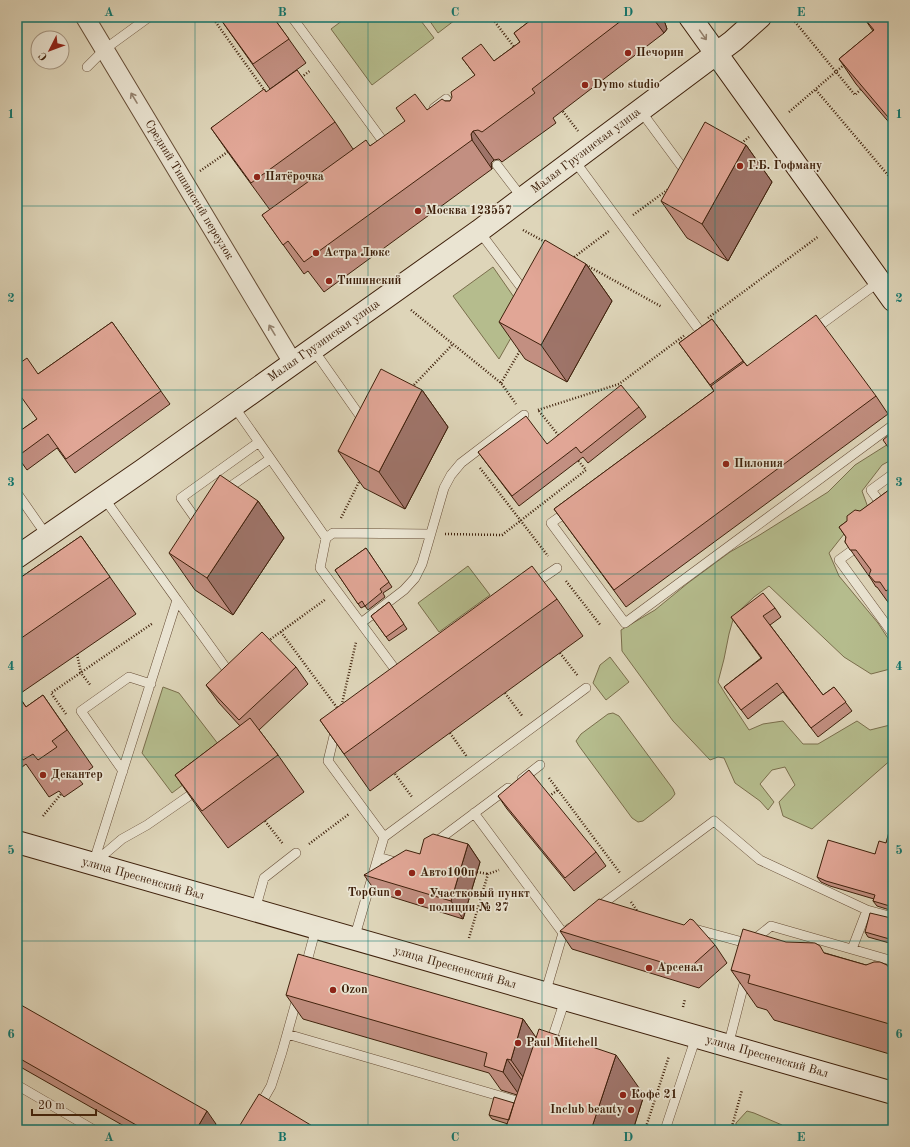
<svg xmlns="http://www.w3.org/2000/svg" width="910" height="1147" font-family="'Old Standard TT',serif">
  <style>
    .green { fill: #b5bc8d; stroke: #7a6e4c }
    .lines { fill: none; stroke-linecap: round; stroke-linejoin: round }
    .lane-casing { stroke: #664d36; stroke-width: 10 }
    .street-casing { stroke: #664d36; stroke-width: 20 }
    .secondary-casing { stroke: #3e200b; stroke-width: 24 }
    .path { stroke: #3e200b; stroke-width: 2.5; stroke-dasharray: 1 2; stroke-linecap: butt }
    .lane { stroke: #eae4d2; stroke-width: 9 }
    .street { stroke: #eae4d2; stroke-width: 18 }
    .secondary { stroke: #eae4d2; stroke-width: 22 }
    .wall { fill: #c28f81; stroke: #3e200b }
    .shaded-wall { fill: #9e7469; stroke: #3e200b }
    .building { fill: #e1a696; stroke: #3e200b }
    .oneway { stroke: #94826e }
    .grid { fill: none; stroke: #0f766e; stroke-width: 1; stroke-opacity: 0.55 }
    .poi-dot { fill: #8f2418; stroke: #eae4d2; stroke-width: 1.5 }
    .labels { text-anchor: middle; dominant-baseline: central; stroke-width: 3.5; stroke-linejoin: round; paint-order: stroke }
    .poi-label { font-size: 12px; font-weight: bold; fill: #3e200b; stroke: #eae4d2; text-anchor: start }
    .street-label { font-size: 12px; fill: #3e200b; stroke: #eae4d2 }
    .neatline { fill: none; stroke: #0f766e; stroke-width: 1.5 }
    .grid-label { font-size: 13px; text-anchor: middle; font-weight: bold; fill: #0f766e }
  </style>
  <rect width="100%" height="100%" fill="#ded5b9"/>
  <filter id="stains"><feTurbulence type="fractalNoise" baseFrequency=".005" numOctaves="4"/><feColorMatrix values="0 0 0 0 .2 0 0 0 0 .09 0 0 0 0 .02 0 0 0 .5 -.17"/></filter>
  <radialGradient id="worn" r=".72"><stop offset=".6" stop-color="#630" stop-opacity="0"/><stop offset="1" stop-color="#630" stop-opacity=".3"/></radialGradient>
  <!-- green -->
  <path class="green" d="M347,17H418L434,38L372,85L331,29Z
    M427,17H459L438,33Z
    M493,267L525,313L499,359L453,296Z
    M893,441V459L882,465L862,491L870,513L848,529L829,553L839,576L878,623L893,646V662L890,669L871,674L844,657L769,586L754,597L734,616L729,634L724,659L718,682L728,698L749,730L763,724L783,721L803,744H818L857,721L870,730L890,725L893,722V758L812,829L783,816L779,802L795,785L785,767L772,770L760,784L774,802L768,810L760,801L735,783L724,758L718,757L710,760L673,721L622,651L621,630L655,610L688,583L730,552L758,536L828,492L855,465Z
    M468,566L490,595L439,632L418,603Z
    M610,657L629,682L606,700L593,683L600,665Z
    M163,687L179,693L225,753L172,793L142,753Z
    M613,713L619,716L673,789L675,794L671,799L643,821L638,822L632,818L579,746L576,741L581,734L608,714Z
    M747,1111L754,1113L782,1125L784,1130H736V1123Z"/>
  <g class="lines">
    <defs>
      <path id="lane" d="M292,17L385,144L388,141
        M87,67L105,49L149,17
        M434,108L446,99L455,110
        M640,110L688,175
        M574,160L697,327
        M497,165L523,199
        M479,231L527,295
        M812,331L880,281
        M313,349L365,423
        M233,405L326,538
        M224,491L270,459
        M17,493L47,536
        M884,508L871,490L893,474
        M568,511L551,523L625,623L893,425
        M200,525L181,498L259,442
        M861,544L839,560L893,634
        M532,585L557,568
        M177,600L228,671
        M361,623L404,590L415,578L422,564L444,488L451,475L461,463L524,415
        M400,676L320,568L326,538L333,533L430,534
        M337,730L335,732L328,761L384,837L586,688
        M123,771L81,711L129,677L151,684
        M522,779L540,765
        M474,813L563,933
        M433,844L508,788
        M378,857L399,863
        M94,863L122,839L147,825L199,789
        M93,864L177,600L104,498
        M597,908L714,821L760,860L867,910L893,917
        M255,910L264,878L296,853
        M691,928L750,944
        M354,939L384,837
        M754,944L756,938L771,926L893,961
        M852,949L867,910
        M305,969L316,928
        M545,994L563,933L570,928
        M287,1034L527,1104
        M550,1045L565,1000
        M728,1046L746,976
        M17,1085L94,1130
        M259,1107L271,1086L282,1052L298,995
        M665,1130L696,1037"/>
      <path id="street" d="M85,17L293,363"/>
      <path id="secondary" d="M690,17L893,300
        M17,557L143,470L479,231L733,41L760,17
        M17,842L893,1093"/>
    </defs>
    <!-- lane casing -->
    <use href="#lane" class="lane-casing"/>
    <!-- street casing -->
    <use href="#street" class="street-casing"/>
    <!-- secondary casing -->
    <use href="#secondary" class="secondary-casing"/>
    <!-- path -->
    <path class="path" d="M212,17L265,91
      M491,17L515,48
      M791,17L855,95L861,89
      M299,79L311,70
      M816,90L893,181
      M561,109L578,131
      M789,112L846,63
      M739,145L749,137
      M200,171L229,151
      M633,215L670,188
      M523,230L547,243
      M572,259L573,258L609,231
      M586,265L662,307
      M411,310L501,383L516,404
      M708,318L819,236
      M501,383L521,349
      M412,387L453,344
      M538,410L619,384L685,335
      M539,411L559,436
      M480,468L548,556
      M341,518L361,478
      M445,534L502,535L586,470L576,458
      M566,581L601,626
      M281,632L338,709
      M268,641L326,599
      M560,653L578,676
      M77,654L81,673L91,686
      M505,693L523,717
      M341,708L356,642
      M66,714L51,693L153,623
      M450,733L467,757
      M395,774L412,797
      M549,778L620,873
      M549,796L558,790
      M43,816L61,794
      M265,821L283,844
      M309,844L349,814
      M477,872L488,874
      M631,902L638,912
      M469,938L488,874L499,870
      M683,1007L685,999
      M634,1127L641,1130
      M645,1130L669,1056
      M731,1130L742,1090"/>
    <!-- lane -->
    <use href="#lane" class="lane"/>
    <!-- street -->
    <use href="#street" class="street"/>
    <!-- secondary -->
    <use href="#secondary" class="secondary"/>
  </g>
  <!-- wall -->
  <path class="wall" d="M219,17H273L306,63L270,89Z
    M535,17H660L665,23L667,29L664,33L553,118L556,123L502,162L499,159L494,160L491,163L492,169L324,292L308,271L304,274L262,215L270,210L232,158L211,128L266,92L335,122L353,149L370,146L427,110L445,101H450L475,75L462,58L494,61L520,42L514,33Z
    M893,17V127L856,84L839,59L873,31L864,18Z
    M746,145L772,182L728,261L687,238L661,201Z
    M586,264L612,301L567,382L525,359L499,322Z
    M712,319L747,366L876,396L888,414L626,607L554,509L714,391L679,343Z
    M112,322L170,404L75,473L57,448L27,470L17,456V433L37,419L38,374Z
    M422,390L448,427L405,509L364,488L338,451Z
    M639,407L646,417L588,463L583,457L519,506L478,452L547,444Z
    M893,487V609L877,587H876L871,579L845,542L846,537L839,527Z
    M258,501L284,538L233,615L195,590L169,553Z
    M81,536L136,614L18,695L26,707L43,695L93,767L78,778L83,784L64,797L59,791L49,797L26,764L17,771V580Z
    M366,548L392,587L383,593L385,597L368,610L365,606L361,608L335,570Z
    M557,599L583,636L370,791L320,720Z
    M389,602L407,629L389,641L371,616Z
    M775,608L781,617L770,625L823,695L834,687L852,711L818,737L783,692L748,719L724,687L761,658L731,617Z
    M296,667L308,684L259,730L278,755L304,792L228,848L201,812L175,775L240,726L219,703L206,685Z
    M498,796L596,852L606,866L574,891L507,809Z
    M893,829V911L877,906L873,901L874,899L830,886L821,882L817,877L875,854L886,843Z
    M468,844L480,862L463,919L376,892L364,875L420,854Z
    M893,917V944L868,937L865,932Z
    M560,931L715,945L727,963L699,988L572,949Z
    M825,953L866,965H887L893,973V1055L774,1020L767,1010L757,1007L731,970Z
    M286,995L523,1019L536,1038L644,1095L633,1130H505L508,1124L492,1119L489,1115L514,1103V1104L517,1095L501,1090L489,1073L303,1019Z
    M17,1013L216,1124L213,1130H131L17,1065Z"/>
  <!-- shaded-wall -->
  <path class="shaded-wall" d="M652,17H660L665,23L667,29L664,33Z
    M473,131L494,160L491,163L492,169L472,140L471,134Z
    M746,145L772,182L728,261L702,224Z
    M586,264L612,301L567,382L541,345Z
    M422,390L448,427L405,509L379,472Z
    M258,501L284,538L233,615L207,578Z
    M468,844L480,862L463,919L451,901Z
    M523,1019L540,1043L528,1084L511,1060Z
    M616,1055L644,1095L633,1130H591Z
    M507,1059L524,1083L520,1096L503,1072Z
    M207,1111L216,1124L213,1130H196Z"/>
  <!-- building -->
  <path class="building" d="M219,17H273L289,39L253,64Z
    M535,17H626L532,89L535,93L482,132L478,130L473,131L471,134L472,140L304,262L288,241L283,245L262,215L366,140L370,146L405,121L396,108L415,94L427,110L442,99L445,101H450L452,97L451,92L475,75L462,58L481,44L494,61L520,42L514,33Z
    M865,17H893V123L839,59L874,30L864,18Z
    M297,70L335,122L251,183L211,128L264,89L266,92Z
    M705,122L746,145L702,224L661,201Z
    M545,240L586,264L541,345L499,322Z
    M816,315L876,396L614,590L554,509L714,391L711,386L744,362L747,366Z
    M712,319L743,361L710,385L679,343Z
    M112,322L161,391L66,459L48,434L18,456L17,455V433L37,419L17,391V365L27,358L38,374Z
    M381,369L422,390L379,472L338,451Z
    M621,385L639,407L581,453L576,447L512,496L478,452L526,416L547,444Z
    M893,427V454L883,440L890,434V429Z
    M893,460V468L889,463Z
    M893,472V481L889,475Z
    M220,475L258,501L207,578L169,553Z
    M893,487V586L886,591L880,582H875L869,575L871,570L856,550H850L845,542L846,537L839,527L847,521V516L855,510L860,511Z
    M81,536L110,577L17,641V580Z
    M366,548L389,582L380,589L382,592L365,606L362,601L358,604L335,570Z
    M532,566L557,599L344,754L320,720Z
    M763,593L775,608L763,616L823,695L834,687L846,702L811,728L777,683L741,710L724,687L762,658L731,617Z
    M389,602L404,624L386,637L371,616Z
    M262,632L296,667L239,720L206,685Z
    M17,694L26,707L43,695L67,730L52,741L57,747L38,760L33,754L23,760L17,751Z
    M250,718L278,755L202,811L175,775Z
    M529,770L596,852L565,878L498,796Z
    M890,828L893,829V907L873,901L875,895L826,881L817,877L828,840L875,854L879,841L886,843Z
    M433,834L468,844L451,901L364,875L406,850L420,854L424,839Z
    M599,899L684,925L690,919L693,920L715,945L687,970L560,931Z
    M870,913L891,918L893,917V940L865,932Z
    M743,929L786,942L815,943L820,946L824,953L866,965L874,962H880L887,965L892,973H893V1025L748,983L750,975L731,970Z
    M298,954L523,1019L511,1060L507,1059L503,1072L484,1066L487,1053L286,995Z
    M21,1005L207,1111L196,1130H145L17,1057V1013Z
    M539,1029L616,1055L591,1130H505Z
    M259,1094L319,1130H237Z
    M494,1097L514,1103L509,1120L489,1115Z"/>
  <!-- one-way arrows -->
  <defs><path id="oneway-shaft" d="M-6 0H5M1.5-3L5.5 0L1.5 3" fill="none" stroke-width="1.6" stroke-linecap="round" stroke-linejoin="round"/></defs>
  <g class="oneway">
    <use href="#oneway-shaft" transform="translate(703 35) rotate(55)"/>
    <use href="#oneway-shaft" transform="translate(134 98) rotate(-121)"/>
    <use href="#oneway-shaft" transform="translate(272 330) rotate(-121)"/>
  </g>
  <!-- grid -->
  <path class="grid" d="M195,17V1130M368,17V1130M542,17V1130M715,17V1130M17,206H893M17,390H893M17,574H893M17,757H893M17,941H893"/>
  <!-- markers -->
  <g class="poi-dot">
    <circle cx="628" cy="53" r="4"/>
    <circle cx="585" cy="85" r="4"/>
    <circle cx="740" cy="166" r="4"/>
    <circle cx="257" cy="177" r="4"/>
    <circle cx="418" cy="211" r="4"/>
    <circle cx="316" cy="253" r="4"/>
    <circle cx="329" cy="281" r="4"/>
    <circle cx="726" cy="464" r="4"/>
    <circle cx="43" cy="775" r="4"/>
    <circle cx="412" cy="873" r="4"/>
    <circle cx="398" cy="893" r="4"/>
    <circle cx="421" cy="901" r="4"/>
    <circle cx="649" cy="968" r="4"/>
    <circle cx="333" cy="990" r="4"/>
    <circle cx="518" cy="1043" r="4"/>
    <circle cx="623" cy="1095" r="4"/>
    <circle cx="631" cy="1110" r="4"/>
  </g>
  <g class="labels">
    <!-- poi labels -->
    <g class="poi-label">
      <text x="636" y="53">Печорин</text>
      <text x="593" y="85">Dymo studio</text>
      <text x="748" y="166">Г.Б. Гофману</text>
      <text x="265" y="177">Пятёрочка</text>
      <text x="426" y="211">Москва 123557</text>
      <text x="324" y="253">Астра Люкс</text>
      <text x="337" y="281">Тишинский</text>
      <text x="734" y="464">Пилония</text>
      <text x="51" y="775">Декантер</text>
      <text x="420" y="873">Авто100п</text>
      <text x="390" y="893" text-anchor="end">TopGun</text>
      <text x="429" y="894">Участковый пункт<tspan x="429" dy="14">полиции № 27</tspan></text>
      <text x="657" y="968">Арсенал</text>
      <text x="341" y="990">Ozon</text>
      <text x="526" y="1043">Paul Mitchell</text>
      <text x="631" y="1095">Кофе 21</text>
      <text x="623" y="1110" text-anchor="end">Inclub beauty</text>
    </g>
    <!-- street labels -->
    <g class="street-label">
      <text transform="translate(586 151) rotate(-37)">Малая Грузинская улица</text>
      <text transform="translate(189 190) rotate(59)">Средний Тишинский переулок</text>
      <text transform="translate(324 341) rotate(-35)">Малая Грузинская улица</text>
      <text transform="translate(143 879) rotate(16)">улица Пресненский Вал</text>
      <text transform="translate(455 968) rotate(16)">улица Пресненский Вал</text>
      <text transform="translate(767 1057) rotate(16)">улица Пресненский Вал</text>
    </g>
  </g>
  <!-- margin -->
  <rect width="910" height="1147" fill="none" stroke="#ded5b9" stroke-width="44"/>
  <!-- north arrow -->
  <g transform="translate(50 50) rotate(228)"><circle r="19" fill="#eae4d2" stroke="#a59682"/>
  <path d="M0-3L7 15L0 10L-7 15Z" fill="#8f2418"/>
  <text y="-6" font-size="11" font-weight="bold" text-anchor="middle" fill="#3e200b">С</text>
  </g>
  <!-- scale -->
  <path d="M32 1109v6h64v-6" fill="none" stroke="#3e200b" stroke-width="2"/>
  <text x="38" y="1109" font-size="12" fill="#3e200b" stroke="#eae4d2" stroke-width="3" paint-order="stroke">20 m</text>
  <rect x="22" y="22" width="866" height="1103" class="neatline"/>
  <g class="grid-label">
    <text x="109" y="16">A</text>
    <text x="282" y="16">B</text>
    <text x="455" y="16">C</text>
    <text x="628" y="16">D</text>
    <text x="801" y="16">E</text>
    <text x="11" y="118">1</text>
    <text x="899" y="118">1</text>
    <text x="11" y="302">2</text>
    <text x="899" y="302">2</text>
    <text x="11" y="486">3</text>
    <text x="899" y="486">3</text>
    <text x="11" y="670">4</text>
    <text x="899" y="670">4</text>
    <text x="11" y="854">5</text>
    <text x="899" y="854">5</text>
    <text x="11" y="1038">6</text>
    <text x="899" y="1038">6</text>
    <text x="109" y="1141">A</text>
    <text x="282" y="1141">B</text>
    <text x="455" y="1141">C</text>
    <text x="628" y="1141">D</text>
    <text x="801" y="1141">E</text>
  </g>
  <rect width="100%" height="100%" filter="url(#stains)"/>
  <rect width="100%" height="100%" fill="url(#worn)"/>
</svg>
